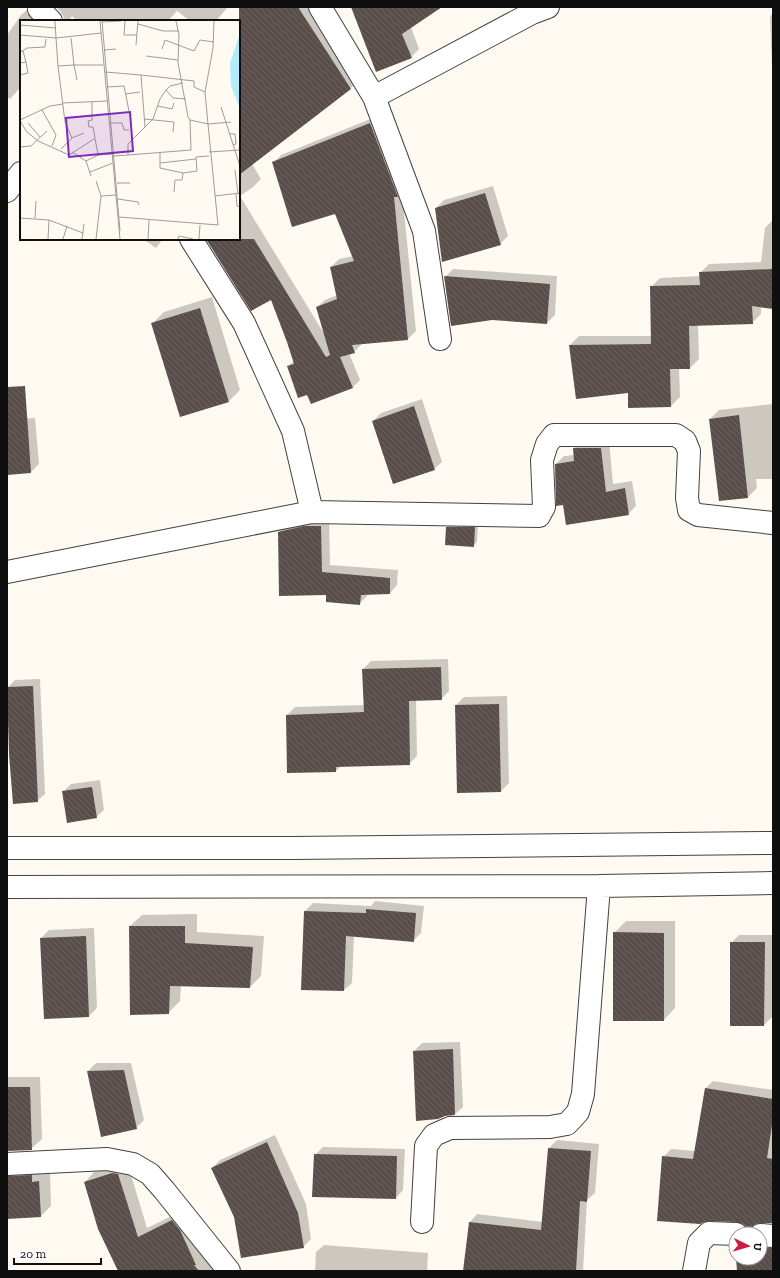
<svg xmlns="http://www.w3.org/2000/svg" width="780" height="1278" font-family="'Zilla Slab',serif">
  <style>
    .shadow { fill: #0003 }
    .building { fill: url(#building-back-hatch) }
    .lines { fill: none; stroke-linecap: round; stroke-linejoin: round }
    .minor-casing { stroke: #424242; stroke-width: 24 }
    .minor { stroke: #fff; stroke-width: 22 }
    .inset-road { fill: none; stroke: #9f9c97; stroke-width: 1 }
    .view { fill: #7b2cbf; fill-opacity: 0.15; stroke: #7b2cbf; stroke-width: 2 }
    .inset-edge { fill: none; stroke: #0f0f0f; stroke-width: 2 }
  </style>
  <defs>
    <pattern id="building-back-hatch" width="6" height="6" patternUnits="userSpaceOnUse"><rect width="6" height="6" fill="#594e4a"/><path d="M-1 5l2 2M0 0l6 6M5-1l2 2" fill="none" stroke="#6c6360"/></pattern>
  </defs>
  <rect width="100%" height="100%" fill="#fffaf1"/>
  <!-- shadow -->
  <path class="shadow" d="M56,7H228L216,21H190L177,11L168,21H77L72,16L69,21H64V18L61,12Z
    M280,7H311L358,81L350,89L252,164L261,179L253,187L240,196L325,335L317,307L325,300L337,295L331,267L339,259L353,256L336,213L273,163L281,155L378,116L402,192L416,331L408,339L362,344L354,352L349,353L360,380L352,388L308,393L288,366L294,361L271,298L227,239H239V34Z
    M353,7H440L411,27L419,49L411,57Z
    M29,8L49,21H21V87L10,99L7,97V35L21,15Z
    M773,13V95L770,16Z
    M493,186L508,236L500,244L436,208L444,200Z
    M773,220V308L761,306V314L752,323L698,325L699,359L690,368H679L680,397L671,406L629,392L570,345L579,336H652L651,287L660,278L701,276L700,273L709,264L761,262L765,228Z
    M143,239H163L156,248Z
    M453,269L557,276L555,315L547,323L491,319L445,277Z
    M212,297L240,390L229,401L152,324L164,312Z
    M422,399L442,462L434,469L373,421L381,413Z
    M773,404V479H756L757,488L748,497L710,419L719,410Z
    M35,418L39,464L31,472L7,474V420Z
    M582,440H609L613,484L632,481L636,506L628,514L564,504L556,464L564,456L575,455L574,448Z
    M329,518L330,565L398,570L397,585L390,593H368L367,596L359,604L327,594L279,532L287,524Z
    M450,523L478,524L477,542L473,546L447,527Z
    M448,659L449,691L441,699H416L417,756L409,764L341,766L336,771L287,715L295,707L364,705L363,669L371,661Z
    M40,679L45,794L37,801L8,687L15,680Z
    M507,696L509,783L501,791L456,705L464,697Z
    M100,780L104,810L96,817L64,791L71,784Z
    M375,901L424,906L421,933L413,941L354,935L352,983L344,990L305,911L313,903L371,906Z
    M197,914V932L264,936L261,976L250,987L181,985L180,1001L168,1013L130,926L142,915Z
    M626,921H675V1008L664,1020L614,933Z
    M94,928L97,1008L89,1016L41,938L49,930Z
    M739,935H773L772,1017L764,1025L731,943Z
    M460,1042L463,1107L455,1114L414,1051L422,1043Z
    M96,1063H131L144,1120L136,1128L88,1071Z
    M7,1077H40L42,1139L31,1149L7,1150Z
    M713,1081L773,1090V1223L761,1222L756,1223L749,1230L748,1227L663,1157L671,1149L695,1151L705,1089Z
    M275,1135L306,1204L311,1239L303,1247L235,1217L212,1168L220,1160Z
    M557,1140L599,1144L595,1193L587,1200L583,1271H464L470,1222L477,1214L543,1222L549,1148Z
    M323,1147L405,1149L403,1190L396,1198L315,1155Z
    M7,1161L50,1171L51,1206L41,1216L7,1218Z
    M122,1164L128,1165L147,1228L182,1211L216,1271H119L85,1182L94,1172Z
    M760,1234L773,1238V1271H738L737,1258H760Z
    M324,1245L428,1253L427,1271H315L316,1252Z"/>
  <!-- building -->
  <path class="building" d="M239,7H298L351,89L239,175Z
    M351,7H442L402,34L412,58L376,72Z
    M370,123L398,197H394L408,340L352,345L355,353L340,357L353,388L311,404L307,395L298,398L287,366L294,364L287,342L271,300L251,311L206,239H254L326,357L330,355L316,307L337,299L330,267L354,261L335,214L292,227L272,162Z
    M485,193L501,245L442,262L435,208Z
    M773,269V309L752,306L753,324L689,326L690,369H670L671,407L628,408V393L576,399L569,345L651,344L650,286L700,285L699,272Z
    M444,276L550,284L547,324L492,320L451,326Z
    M200,308L229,402L180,417L151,323Z
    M25,386L31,473L7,475V387Z
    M414,406L435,470L393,484L372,421Z
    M739,415L748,498L719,501L709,419Z
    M573,448H601L606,492L625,488L629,515L566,525L563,505L556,506L555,464L574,461Z
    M304,526H321L322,572L390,578V594L361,595L360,605L326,602V595L279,596L278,532Z
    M446,527H475L474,547L445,545Z
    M441,667L442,700L409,701L410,765L336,767V772L287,773L286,715L364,712L362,669Z
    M33,686L38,802L13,804L9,754L7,687Z
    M499,704L501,792L457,793L455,705Z
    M92,787L97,818L67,823L62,791Z
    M366,909L416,913L414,942L346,936L344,991L301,990L304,911L366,913Z
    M129,926H185V943L253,947L250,988L170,986L169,1014L130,1015Z
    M613,932L664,933V1021H613Z
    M86,936L89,1017L44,1019L40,938Z
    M730,942H765L764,1026H730Z
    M453,1049L455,1115L445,1116L438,1119L416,1121L413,1051Z
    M124,1070L137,1129L101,1137L87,1071Z
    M7,1087H30L32,1150L7,1151Z
    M705,1088L773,1099V1118L767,1158L773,1159V1223H761L755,1224L750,1228L748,1232L747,1228L743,1224L736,1222L709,1221L704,1222L700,1224L657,1221L662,1156L693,1159Z
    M267,1142L298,1213L304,1248L241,1258L234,1217L211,1168Z
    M548,1148L591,1151L587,1202L580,1201L576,1271H463L469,1222L541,1230Z
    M314,1154L397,1156L396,1199L312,1197Z
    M112,1173L118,1174L138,1237L172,1220L180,1230L196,1265H194L199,1271H118L98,1229L84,1182Z
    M32,1175V1182L39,1181L41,1217L7,1219V1176Z
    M735,1246H736V1258H760V1248H773V1271H737Z"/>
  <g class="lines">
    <defs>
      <path id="minor" d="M40,7L39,9L51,21
        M320,7L374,97L424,231L440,339
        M374,97L532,13L548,7
        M7,191L21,173
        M191,239L244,323L293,431L312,512
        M7,572L312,512L539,516L544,507L542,460L547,444L554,435H676L685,441L689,451L687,498L689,510L698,515L773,523
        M7,848H293L773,843
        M7,887L599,886L773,883
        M7,1164L107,1159L133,1164L150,1174L164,1190L229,1271
        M422,1222L426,1146L434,1135L450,1128L550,1127L567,1124L578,1112L583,1094L599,886
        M760,1235L773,1236
        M694,1271L699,1243L709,1233L736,1234"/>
    </defs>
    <!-- minor casing -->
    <use href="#minor" class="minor-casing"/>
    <!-- minor -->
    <use href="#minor" class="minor"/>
  </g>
  <!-- overview -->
  <g transform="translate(20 20)">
    <rect width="220" height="220" fill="#fffaf1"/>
    <path d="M220,13V89L211,66L210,43Z" fill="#b2ebfa"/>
    <path class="inset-road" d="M35,1L36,18L81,13M80,1L100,219M82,1L100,211M105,1L104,15H117M194,1L193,28L185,72L188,104L211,102M82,2L101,1M118,4L143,11H159M0,5L36,8M0,15L36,18L38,46L54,45L51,18M116,25L118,1M142,29L145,20L174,31L180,20L194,22M84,30L96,29M2,31L7,28L25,27L26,19M0,32L3,31L6,42L0,43M126,36L158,40M38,46L45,102L52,118M85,52L121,55L125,107L108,124V135L94,136M0,55L8,53L6,42M121,55L174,61V67L185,72M57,60L54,45H83M87,67L104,66L110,96M146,70L150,66L163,63M105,74L120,72M72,82V100L68,101L69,107H73L78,135M42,83L87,81M138,86L152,89L154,83M201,87L220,146M22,90L36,115L32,126M124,99L154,102L153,112M0,100L30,86L43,84M0,101L7,112L18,121L49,135L74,119M8,103L20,117M91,103H102L104,110H109M125,107L133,99L140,79L146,70L153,78L166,79M209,114H215L216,124L213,125M0,127L11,126L27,111M41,129L52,118L64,113M52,132L66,141L71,156M189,132L220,130M140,133V148L163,153L177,151L176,137L189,136M108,135L171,130L170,100M66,141L78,135L92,134M140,143L176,139M215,150L218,174M70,152L93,143M76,161L81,176L76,219M97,163H110M154,172L155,160H162L163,153M216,174L217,186L220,187M81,176L96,175M195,176L220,173M98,179L118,182L119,185M99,197L198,205L188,104L170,100L168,97L158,43L159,15L156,1M0,198L29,200L63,213M15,198L16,181M28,219L29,200M43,219L47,206M62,219L64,204M128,219L129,200M158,219L159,216L173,219M179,219L180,205"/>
    <path class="view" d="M110,92L113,131L49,137L46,98Z"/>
    <rect width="220" height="220" class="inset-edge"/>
  </g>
  <!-- border -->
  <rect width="780" height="1278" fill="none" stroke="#0f0f0f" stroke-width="16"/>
  <!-- north arrow -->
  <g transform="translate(748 1246) rotate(95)"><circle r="19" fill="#ffffff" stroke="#9f9f9f"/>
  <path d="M0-3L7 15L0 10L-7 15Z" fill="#ca1c41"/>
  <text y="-6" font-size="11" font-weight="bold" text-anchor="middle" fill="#0f0f0f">U</text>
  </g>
  <!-- scale -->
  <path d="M14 1258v6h87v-6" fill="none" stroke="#0f0f0f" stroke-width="2"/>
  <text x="20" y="1258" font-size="12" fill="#0f0f0f" stroke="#ffffff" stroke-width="3" paint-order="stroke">20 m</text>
</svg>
